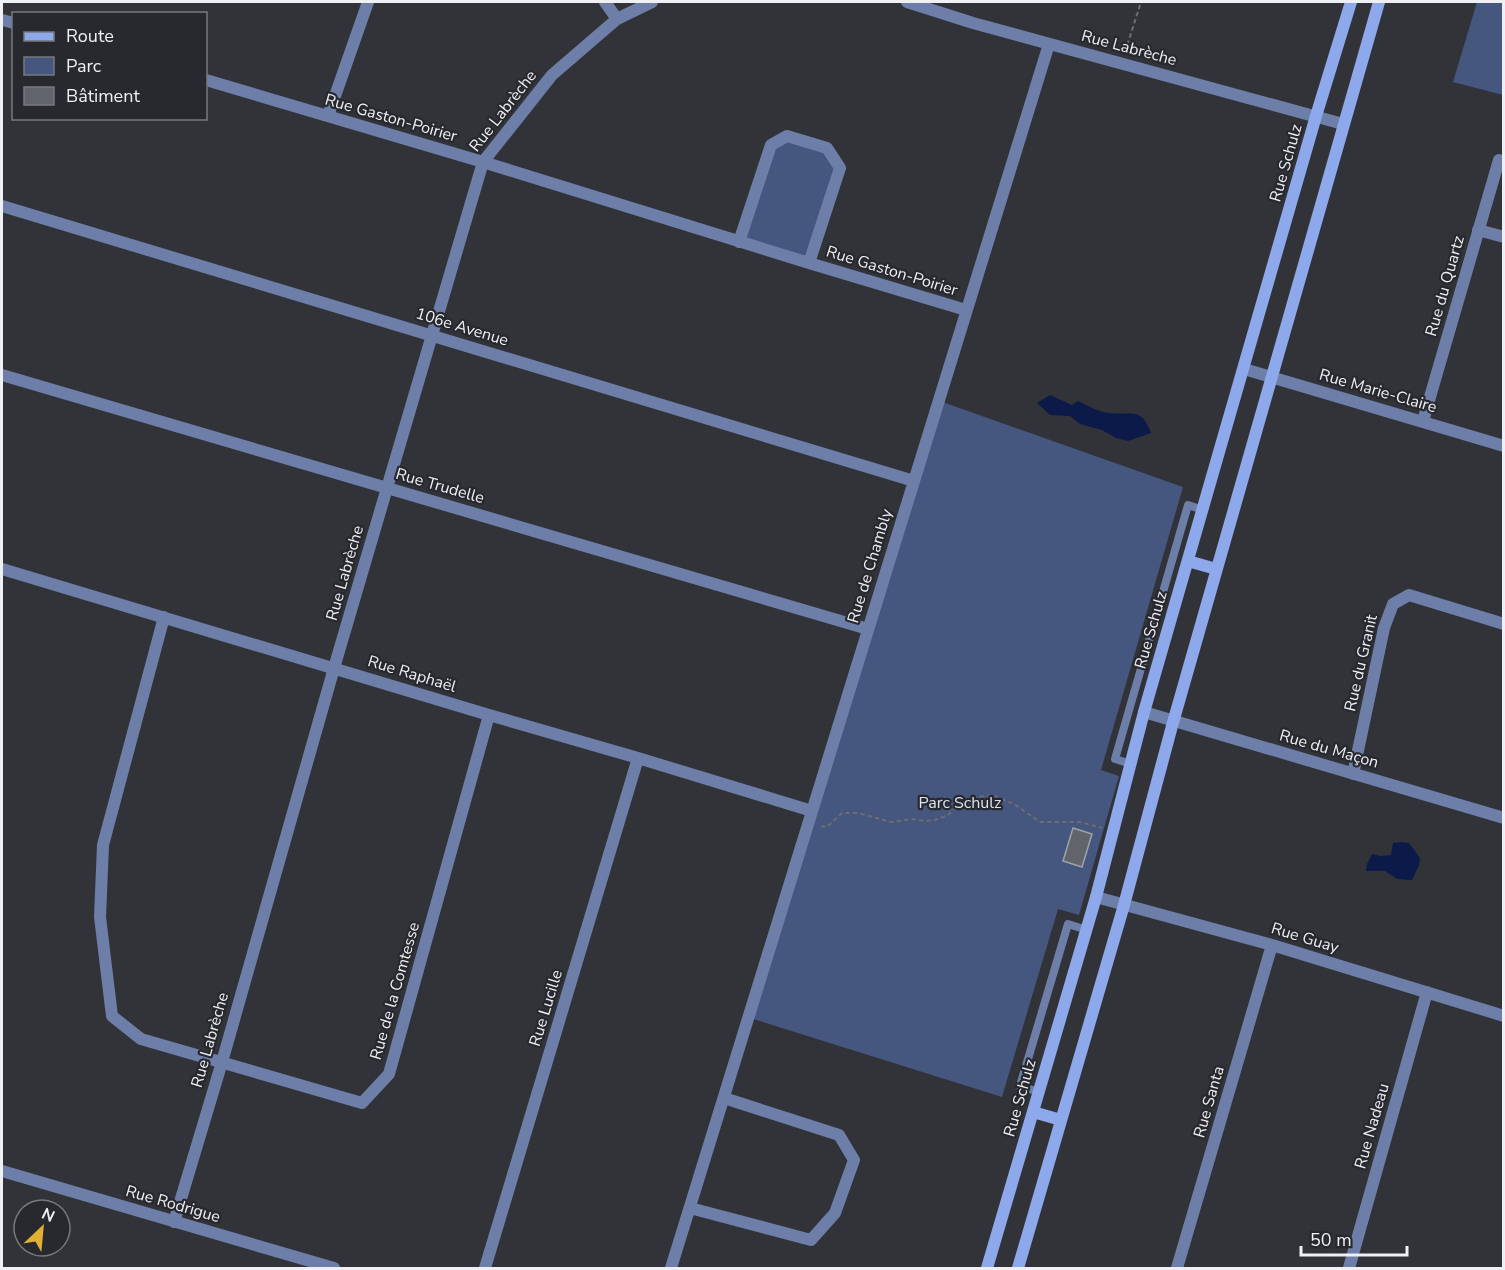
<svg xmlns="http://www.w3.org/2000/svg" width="1505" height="1270" font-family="'Nunito Sans',sans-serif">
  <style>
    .green { fill: #45567f }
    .water { fill: #0b1a48 }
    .building { fill: #61646b; stroke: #9ea2a9; stroke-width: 1.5 }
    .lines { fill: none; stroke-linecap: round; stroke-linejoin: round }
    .path { stroke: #6b6d72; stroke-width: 2; stroke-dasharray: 4.5 3; stroke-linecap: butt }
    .lane { stroke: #6d7fa8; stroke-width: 8 }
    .street { stroke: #6d7fa8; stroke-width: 12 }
    .secondary { stroke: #8da9eb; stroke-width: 12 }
    .labels { text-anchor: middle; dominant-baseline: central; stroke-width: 4.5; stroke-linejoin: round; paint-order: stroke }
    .street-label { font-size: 16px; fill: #eef0f4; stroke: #27292f }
    .park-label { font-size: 16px; fill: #dbe3f3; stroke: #27292f }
  </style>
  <rect width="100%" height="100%" fill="#313339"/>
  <!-- green -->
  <path class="green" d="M1477,2H1503V95L1453,82Z
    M787,136L827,148L840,168L809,263L739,242L771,145Z
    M934,399L1183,487L1101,770L1119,776L1079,915L1058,909L1002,1097L744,1016Z"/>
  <!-- water -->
  <path class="water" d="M1050,395L1072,405L1078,401C1087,405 1098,412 1109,413C1132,416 1141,406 1151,433L1128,441L1116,438L1102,430L1080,424L1070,416L1050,415L1037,403Z
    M1402,842L1409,843L1420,858L1419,865L1412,880L1397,879L1385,871H1366L1367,864L1372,854L1380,856L1391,855L1393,843Z"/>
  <!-- building -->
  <path class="building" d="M1073,828L1092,834L1082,867L1063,861Z"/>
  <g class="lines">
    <!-- path -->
    <path class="path" d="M1125,52L1141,2
      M821,826L827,827L842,813H858L891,822L913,819L925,821L935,820L948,815L956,807L972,798L992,795L1014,804L1040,822H1080L1102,828"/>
    <!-- lane -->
    <path class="lane" d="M1131,764L1115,759L1188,505L1203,510
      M1039,1092L1020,1086L1068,924L1087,930"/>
    <!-- street -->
    <path class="street" d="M605,2L617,19
      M907,2L973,23L1343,124
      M2,20L14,23
      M206,80L483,162L809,263L966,310
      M328,116L368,2
      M2,206L914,481
      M1478,230L1504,237
      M739,242L771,145L787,136L827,148L840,168L809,263
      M1244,369L1504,446
      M2,375L868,629
      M1423,421L1499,160
      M2,569L489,715L638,758L812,811
      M164,617L103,845L100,917L112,1016L141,1039L362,1103L389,1074L489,715
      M1144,712L1504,818
      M1353,774L1384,628L1393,604L1409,595L1504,624
      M1096,897L1272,945L1504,1016
      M2,1171L334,1268
      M690,1208L811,1240L835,1213L854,1160L839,1135L724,1098
      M174,1222L222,1062L334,668L483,162L552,75L617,19L652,2
      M485,1268L638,758
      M671,1268L1049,44
      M1177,1268L1272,945
      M1349,1268L1427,992"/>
    <!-- secondary -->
    <path class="secondary" d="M1188,561L1216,569
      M1033,1112L1061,1120
      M987,1268L1096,897L1144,712L1316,116L1351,2
      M1018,1268L1124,905L1172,726L1379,2"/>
  </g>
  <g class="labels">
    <!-- street labels -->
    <g class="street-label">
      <text transform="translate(1129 48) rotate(15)">Rue Labrèche</text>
      <text transform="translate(503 111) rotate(-52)">Rue Labrèche</text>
      <text transform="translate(391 118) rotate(16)">Rue Gaston-Poirier</text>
      <text transform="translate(1286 163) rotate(-74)">Rue Schulz</text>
      <text transform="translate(892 271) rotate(17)">Rue Gaston-Poirier</text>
      <text transform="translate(1445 286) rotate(-74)">Rue du Quartz</text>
      <text transform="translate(462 327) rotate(17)">106e Avenue</text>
      <text transform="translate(1378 391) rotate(16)">Rue Marie-Claire</text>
      <text transform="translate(440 486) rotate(16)">Rue Trudelle</text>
      <text transform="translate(870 566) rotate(-73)">Rue de Chambly</text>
      <text transform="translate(345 573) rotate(-74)">Rue Labrèche</text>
      <text transform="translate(1151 630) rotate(-74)">Rue Schulz</text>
      <text transform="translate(1361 663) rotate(-77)">Rue du Granit</text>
      <text transform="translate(412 674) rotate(17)">Rue Raphaël</text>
      <text transform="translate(1329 749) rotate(16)">Rue du Maçon</text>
      <text transform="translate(1305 938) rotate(17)">Rue Guay</text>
      <text transform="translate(395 991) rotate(-74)">Rue de la Comtesse</text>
      <text transform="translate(546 1008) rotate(-73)">Rue Lucille</text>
      <text transform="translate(210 1040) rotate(-74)">Rue Labrèche</text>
      <text transform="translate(1020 1098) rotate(-74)">Rue Schulz</text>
      <text transform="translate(1209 1102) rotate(-74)">Rue Santa</text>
      <text transform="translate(1372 1126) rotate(-74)">Rue Nadeau</text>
      <text transform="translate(173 1204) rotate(16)">Rue Rodrigue</text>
    </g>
    <!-- park labels -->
    <g class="park-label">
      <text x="960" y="803">Parc Schulz</text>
    </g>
  </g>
  <!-- border -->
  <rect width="1505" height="1270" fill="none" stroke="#eef0f4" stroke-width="6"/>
  <!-- legend -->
  <rect x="12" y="12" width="195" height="108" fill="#27292f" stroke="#77797e" stroke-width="1.5"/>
  <rect x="24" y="32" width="30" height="9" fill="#8da9eb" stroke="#77797e" stroke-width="1.5"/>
  <text x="66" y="42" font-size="18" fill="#eef0f4">Route</text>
  <rect x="24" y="57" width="30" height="18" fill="#45567f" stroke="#77797e" stroke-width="1.5"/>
  <text x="66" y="72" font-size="18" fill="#eef0f4">Parc</text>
  <rect x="24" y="87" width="30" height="18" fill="#61646b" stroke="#77797e" stroke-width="1.5"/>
  <text x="66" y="102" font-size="18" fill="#eef0f4">Bâtiment</text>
  <!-- north arrow -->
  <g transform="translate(42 1228) rotate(26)"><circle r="28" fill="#27292f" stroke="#77797e" stroke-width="1.5"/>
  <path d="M0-4.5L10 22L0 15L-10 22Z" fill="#e0b034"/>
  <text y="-9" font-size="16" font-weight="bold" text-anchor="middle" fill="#eef0f4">N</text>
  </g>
  <!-- scale -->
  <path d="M1301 1246v9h106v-9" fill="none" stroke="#eef0f4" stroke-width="3"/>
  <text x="1310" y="1246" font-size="18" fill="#eef0f4" stroke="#27292f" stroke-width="4.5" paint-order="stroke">50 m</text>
</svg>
